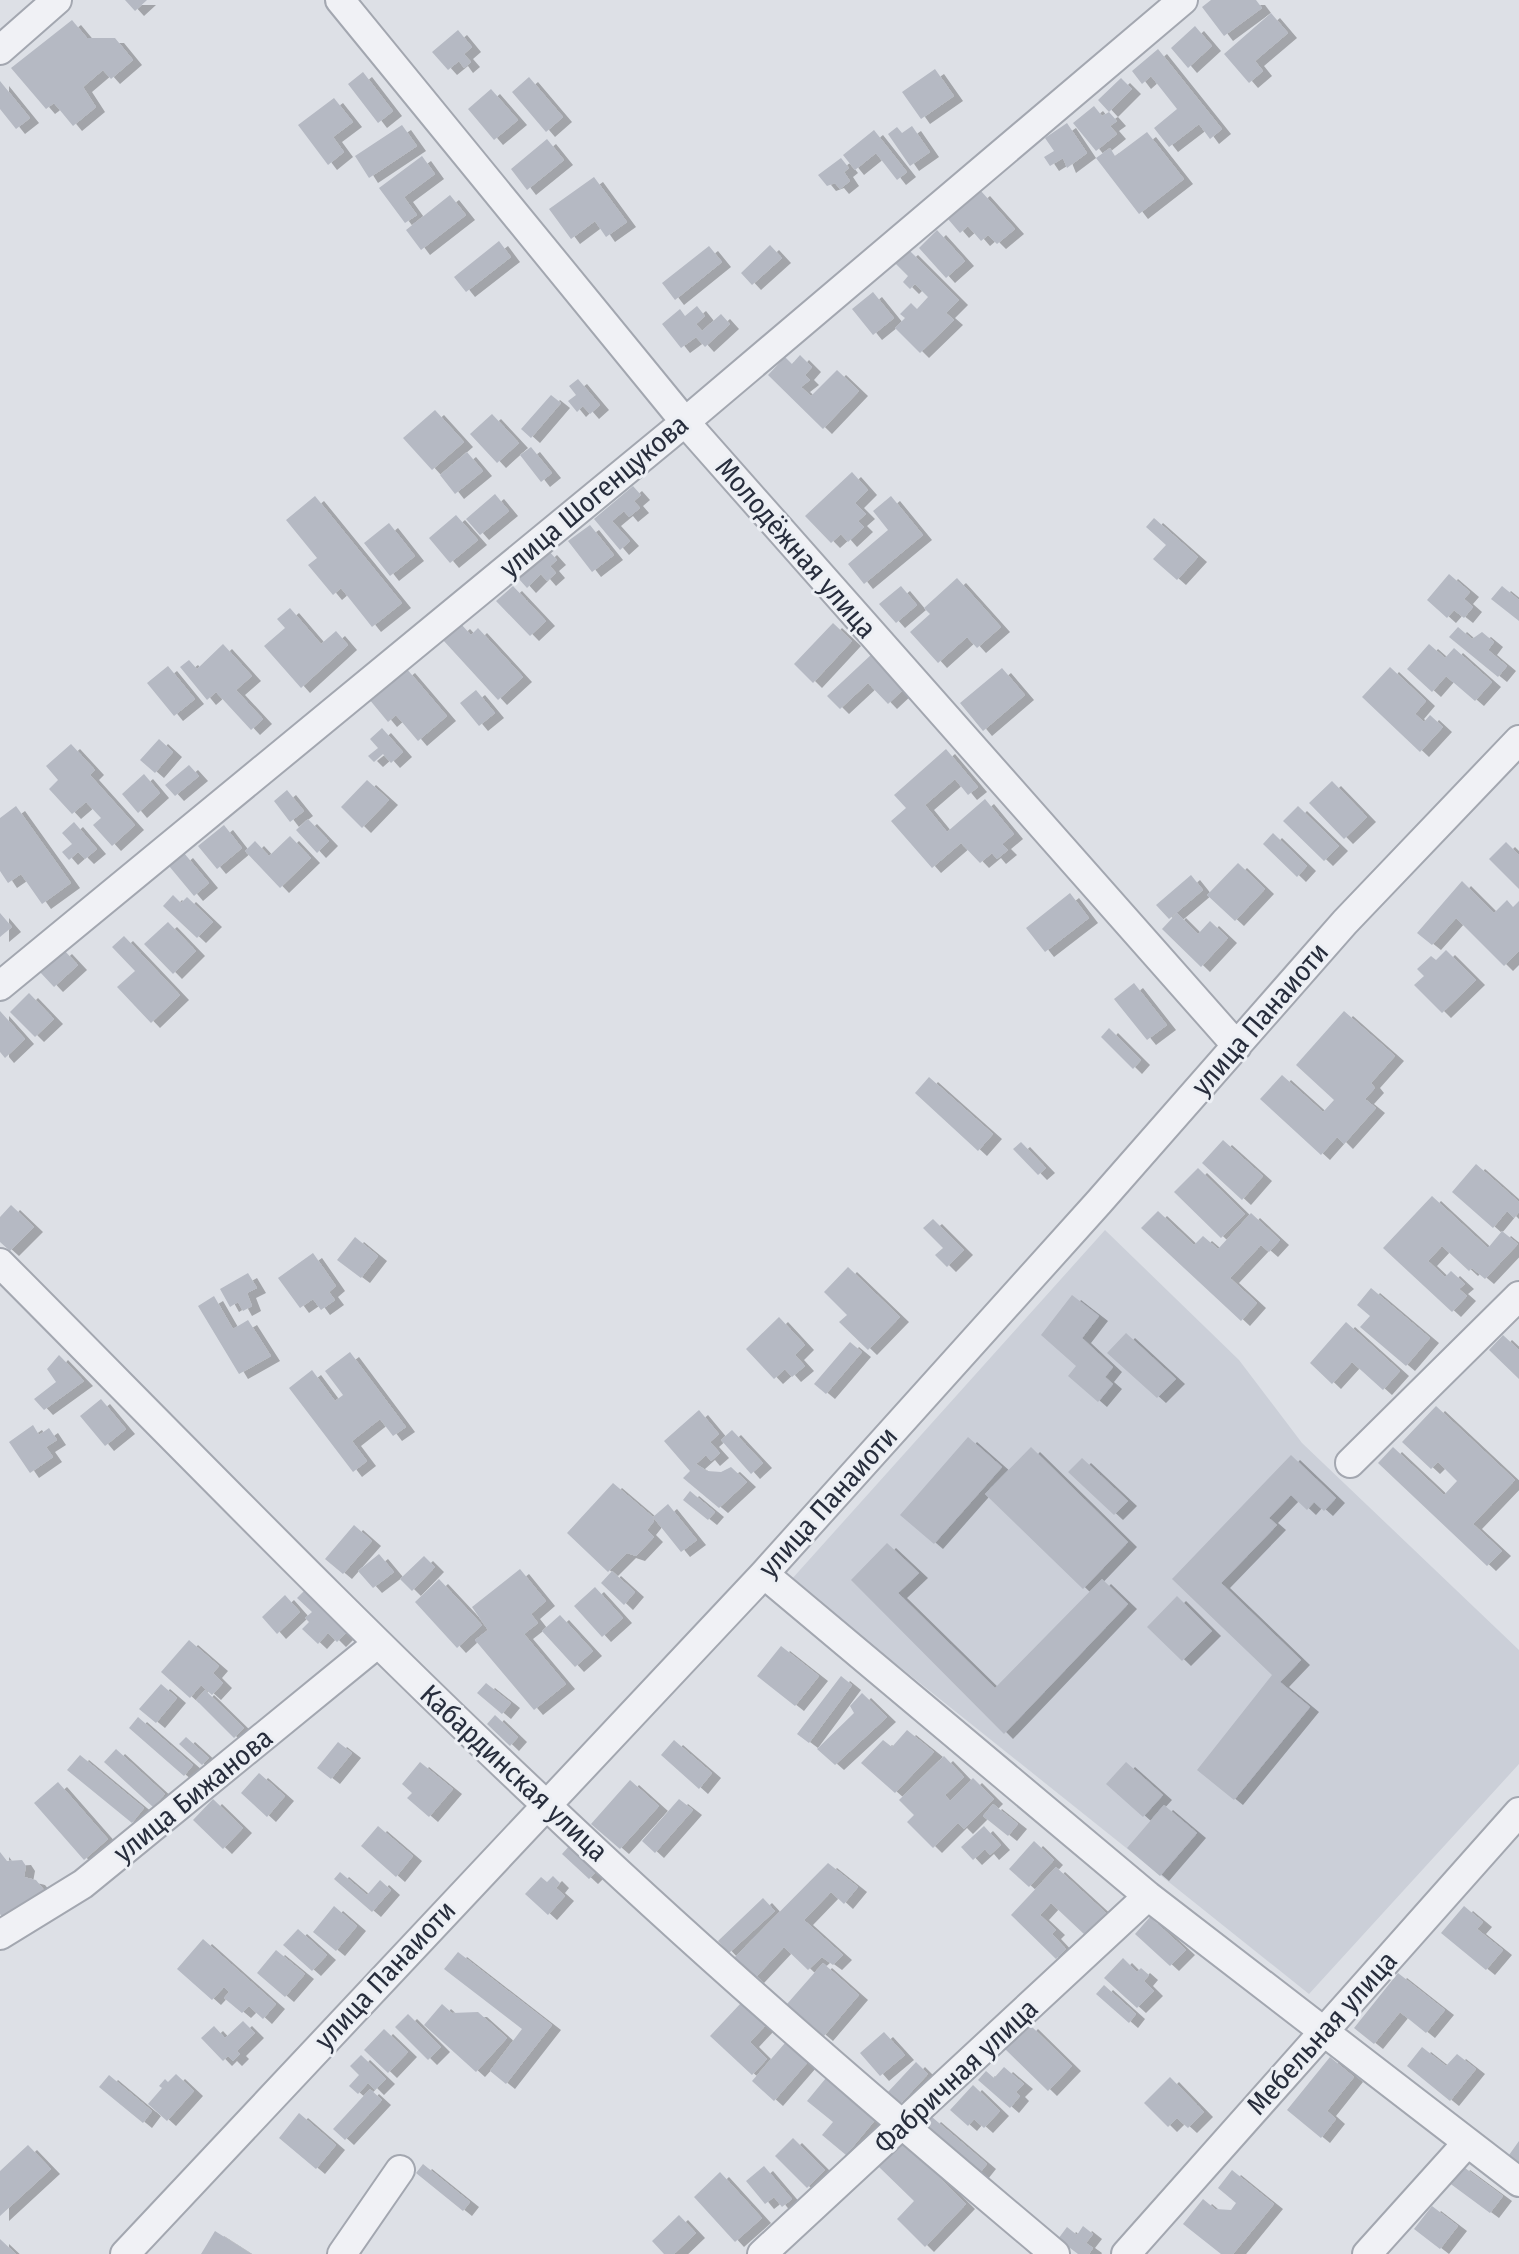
<svg xmlns="http://www.w3.org/2000/svg" width="1519" height="2254" font-family="'Fira Sans Condensed',sans-serif">
  <style>
    .built { fill: #cbcfd8 }
    .building { fill: #b5b9c3; filter: url(#shadow) }
    .lines { fill: none; stroke-linecap: round; stroke-linejoin: round }
    .minor-casing { stroke: #a3a7b0; stroke-width: 32 }
    .minor { stroke: #f0f1f5; stroke-width: 28 }
    .labels { text-anchor: middle; dominant-baseline: central; stroke-width: 6; stroke-linejoin: round; paint-order: stroke }
    .street-label { font-size: 28px; fill: #272d3c; stroke: #eceff4 }
  </style>
  <defs>
    <filter id="shadow"><feDropShadow dx="9" dy="5" stdDeviation="0" flood-color="#0004"/></filter>
  </defs>
  <rect width="100%" height="100%" fill="#dde0e6"/>
  <!-- built -->
  <path class="built" d="M1105,1230L1239,1360L1302,1443L1519,1650V1764L1309,1994L791,1580Z"/>
  <!-- building -->
  <path class="building" d="M125,0H147L135,11Z
    M1211,0H1256L1262,8L1224,36L1202,7Z
    M1271,13L1288,33L1255,61L1263,71L1249,83L1224,54Z
    M72,20L87,38H115L133,60L111,79L103,70L83,87L96,107L73,126L54,103L46,109L11,68Z
    M1195,26L1212,46L1188,68L1171,48Z
    M458,30L472,47L464,54L471,62L464,68L459,61L448,70L432,52Z
    M1158,49L1222,129L1210,139L1199,124L1169,147L1154,128L1177,109L1151,76L1142,84L1132,71Z
    M935,69L954,96L921,119L902,92Z
    M363,72L393,111L378,123L348,84Z
    M529,77L563,117L546,132L512,92Z
    M1121,78L1132,89L1109,112L1098,100Z
    M0,81L30,118L16,129L0,109Z
    M491,89L518,120L494,140L468,109Z
    M334,98L353,122L333,137L344,152L328,165L298,125Z
    M1094,106L1102,116L1109,112L1117,121L1110,126L1117,134L1096,151L1073,123Z
    M1067,123L1087,153L1067,168L1063,158L1050,166L1044,157L1054,151L1045,138Z
    M402,125L417,146L369,178L355,156Z
    M912,126L930,152L910,166L888,134L897,127L902,133Z
    M874,130L907,172L897,180L876,153L855,170L843,155Z
    M1147,132L1184,179L1139,214L1096,158L1110,148L1115,156Z
    M547,139L564,160L527,190L511,169Z
    M422,156L435,174L404,197L417,215L405,223L379,188Z
    M841,158L849,168L844,172L850,181L840,189L835,183L827,186L818,175Z
    M594,177L627,222L606,237L595,221L571,239L549,209Z
    M981,191L1015,229L997,244L988,235L981,241L968,226L960,233L948,219Z
    M450,195L466,215L421,250L406,230Z
    M937,230L965,261L946,278L919,248Z
    M499,241L511,257L466,292L454,277Z
    M770,245L782,258L752,285L741,273Z
    M709,246L722,262L675,300L662,283Z
    M909,250L959,300L946,313L954,320L920,353L895,328L905,318L900,314L911,303L917,309L928,297L915,284L910,289L903,282L908,276L895,263Z
    M873,292L894,318L873,335L852,309Z
    M697,306L705,316L696,324L702,331L721,314L730,324L705,347L696,337L681,348L662,324L680,309L685,316Z
    M800,355L812,367L805,375L810,380L801,387L811,396L837,370L859,391L823,429L768,375L785,357L792,364Z
    M578,379L600,405L590,414L583,406L577,412L568,401L576,395L569,386Z
    M551,395L561,403L531,438L521,429Z
    M435,410L464,442L432,470L403,438Z
    M492,414L519,443L497,463L470,434Z
    M531,447L552,473L541,482L520,455Z
    M467,452L483,471L455,494L440,475Z
    M852,472L868,490L855,503L866,514L858,521L864,527L848,542L841,534L831,543L805,516Z
    M633,486L641,495L634,501L640,508L629,517L624,511L612,521L630,541L620,550L594,519Z
    M495,494L509,511L480,535L466,519Z
    M315,496L402,603L372,627L341,588L333,595L308,565L317,558L286,520Z
    M891,496L923,535L864,584L848,564L888,530L873,511Z
    M456,515L478,540L450,563L429,538Z
    M1154,518L1198,557L1177,580L1153,559L1166,545L1146,527Z
    M389,523L415,556L390,576L364,543Z
    M590,525L614,555L592,572L568,541Z
    M548,550L557,560L550,566L556,573L547,581L541,574L527,588L518,578Z
    M1449,574L1470,592L1464,599L1473,607L1464,618L1454,610L1447,618L1427,600Z
    M957,578L1001,627L977,648L967,637L938,663L910,632L930,614L924,608Z
    M513,586L546,621L530,636L496,601Z
    M901,586L917,605L896,623L879,604Z
    M1502,586L1519,600V621L1491,599Z
    M290,608L321,644L336,631L348,645L301,688L264,646L285,628L277,619Z
    M833,623L852,641L813,683L794,664Z
    M461,624L471,635L478,628L523,677L498,700L443,640Z
    M1458,627L1472,639L1482,632L1494,642L1488,650L1507,666L1498,677L1449,637Z
    M223,644L252,676L236,690L263,719L251,730L216,692L207,700L180,667L189,660L197,669Z
    M1429,644L1445,658L1454,648L1492,682L1475,701L1446,676L1432,692L1407,669Z
    M873,653L905,688L888,704L868,683L840,709L827,696Z
    M168,666L195,699L174,716L147,683Z
    M1390,667L1426,701L1415,714L1424,722L1430,715L1443,727L1420,752L1362,697Z
    M406,668L447,716L418,741L396,715L388,722L369,699Z
    M1002,668L1025,695L983,731L960,703Z
    M476,690L495,713L479,726L460,703Z
    M382,728L403,752L391,763L383,754L374,762L368,756L378,748L370,739Z
    M159,739L173,752L155,773L140,760Z
    M71,744L95,770L90,775L135,825L112,846L93,825L101,818L86,802L72,814L49,789L58,780L46,766Z
    M946,749L978,787L968,795L955,779L925,805L947,832L985,799L1014,834L1002,844L1008,850L997,859L992,853L980,863L961,843L932,868L891,821L906,808L894,795Z
    M189,765L199,776L175,796L165,785Z
    M144,774L160,793L138,813L122,794Z
    M367,780L389,800L362,828L341,807Z
    M1332,781L1367,817L1344,839L1309,803Z
    M287,790L304,811L290,822L274,801Z
    M16,806L71,883L42,904L21,874L8,883L0,871V818Z
    M1298,806L1339,846L1324,861L1283,821Z
    M308,819L329,841L317,853L296,830Z
    M74,822L97,849L85,859L78,852L69,860L62,852L72,844L62,833Z
    M224,825L242,848L217,869L198,846Z
    M1273,833L1307,866L1297,877L1263,844Z
    M290,836L311,858L280,888L245,851L255,841L269,856Z
    M1506,842L1519,855V889L1489,859Z
    M184,853L209,883L194,896L169,866Z
    M1238,863L1265,889L1235,921L1207,895Z
    M1191,875L1203,890L1169,919L1156,905Z
    M1462,881L1494,913L1507,900L1513,907L1519,901V951L1504,966L1456,918L1432,945L1417,933Z
    M1070,893L1089,918L1045,952L1026,928Z
    M173,895L181,903L187,897L213,922L197,938L163,906Z
    M0,913L12,927L0,937Z
    M1177,913L1198,934L1210,921L1228,938L1201,967L1162,929Z
    M168,922L196,951L173,974L144,944Z
    M124,936L180,995L151,1023L117,987L135,971L112,947Z
    M63,949L78,965L54,987L39,971Z
    M1446,950L1476,980L1442,1013L1414,985L1424,976L1417,969L1431,956L1436,960Z
    M1134,983L1167,1025L1147,1040L1114,999Z
    M29,993L54,1019L35,1037L10,1012Z
    M0,1011L25,1039L5,1058L0,1052Z
    M1344,1011L1395,1056L1371,1083L1375,1088L1365,1099L1376,1108L1344,1144L1337,1137L1321,1155L1260,1099L1282,1075L1323,1112L1334,1100L1296,1065Z
    M1109,1028L1141,1060L1133,1069L1101,1037Z
    M929,1077L993,1134L978,1151L915,1093Z
    M1223,1140L1263,1176L1242,1200L1202,1163Z
    M1021,1142L1046,1168L1038,1175L1013,1149Z
    M1476,1164L1519,1202V1212L1514,1218L1507,1211L1493,1228L1452,1192Z
    M1198,1168L1245,1214L1221,1238L1174,1192Z
    M1432,1196L1488,1248L1502,1231L1518,1244L1485,1279L1472,1268L1469,1271L1442,1246L1428,1261L1445,1277L1451,1271L1465,1284L1459,1289L1467,1296L1452,1312L1383,1248Z
    M11,1205L34,1227L10,1251L0,1242V1217Z
    M1158,1211L1194,1245L1203,1236L1218,1249L1251,1213L1280,1240L1269,1252L1261,1245L1230,1278L1257,1303L1241,1321L1141,1228Z
    M933,1219L964,1250L947,1267L935,1255L943,1248L923,1228Z
    M355,1237L378,1256L361,1278L337,1260Z
    M313,1253L336,1286L329,1292L335,1300L321,1310L313,1299L300,1308L278,1278Z
    M848,1267L900,1317L868,1350L839,1322L847,1315L824,1292Z
    M248,1273L257,1288L247,1293L252,1306L243,1311L238,1302L230,1307L220,1289Z
    M1371,1288L1430,1338L1406,1366L1360,1327L1370,1316L1357,1305Z
    M1072,1295L1099,1316L1082,1338L1113,1367L1105,1377L1113,1384L1098,1402L1068,1376L1076,1366L1041,1335Z
    M214,1296L233,1329L248,1320L271,1356L239,1374L198,1306Z
    M779,1317L805,1345L795,1355L805,1366L792,1377L785,1369L774,1379L746,1349Z
    M1346,1322L1400,1371L1383,1390L1352,1362L1332,1384L1310,1363Z
    M1126,1333L1176,1379L1157,1398L1107,1353Z
    M1503,1335L1519,1350V1379L1489,1350Z
    M850,1342L862,1352L826,1394L814,1384Z
    M350,1352L406,1427L393,1436L380,1419L352,1441L367,1461L353,1472L289,1388L312,1370L335,1401L343,1395L325,1371Z
    M59,1355L84,1381L44,1410L34,1399L56,1382L47,1369Z
    M101,1399L126,1429L105,1446L80,1416Z
    M1436,1406L1515,1480L1473,1524L1502,1551L1487,1566L1378,1463L1393,1447L1444,1495L1457,1481L1438,1462L1431,1469L1402,1442Z
    M699,1410L719,1434L710,1442L720,1453L711,1461L706,1455L696,1464L707,1471L721,1472L731,1467L747,1482L719,1508L683,1478L690,1471L664,1441Z
    M33,1425L39,1435L49,1428L57,1440L46,1447L53,1457L30,1473L9,1442Z
    M732,1430L763,1463L751,1474L721,1440Z
    M968,1437L1002,1467L934,1544L900,1515Z
    M1031,1447L1128,1542L1083,1589L985,1494Z
    M1291,1455L1336,1498L1324,1511L1314,1502L1307,1510L1291,1495L1269,1518L1277,1525L1221,1583L1301,1660L1280,1682L1310,1707L1234,1800L1197,1770L1272,1675L1172,1579Z
    M1082,1458L1128,1501L1114,1515L1068,1472Z
    M613,1483L653,1517L654,1521L647,1530L654,1537L636,1556L627,1553L608,1572L567,1533Z
    M690,1491L715,1512L708,1520L683,1500Z
    M668,1504L697,1540L681,1552L653,1517Z
    M354,1525L372,1541L343,1574L325,1559Z
    M887,1543L919,1573L898,1593L995,1688L1102,1579L1128,1604L1004,1734L851,1580Z
    M379,1554L394,1572L373,1588L358,1571Z
    M424,1556L435,1567L412,1591L400,1579Z
    M520,1569L546,1601L531,1614L538,1623L524,1634L566,1684L534,1710L475,1640L488,1630L472,1607Z
    M612,1571L635,1592L624,1605L601,1583Z
    M439,1579L482,1625L457,1648L415,1602Z
    M595,1587L623,1618L602,1637L574,1606Z
    M305,1590L347,1632L337,1642L328,1633L318,1644L302,1629L309,1622L305,1618L312,1612L297,1598Z
    M285,1595L300,1612L277,1634L262,1617Z
    M1177,1596L1212,1631L1182,1661L1147,1627Z
    M560,1615L593,1651L575,1667L542,1631Z
    M189,1640L219,1666L213,1673L223,1683L212,1695L201,1685L190,1698L161,1672Z
    M781,1646L819,1676L795,1706L757,1676Z
    M841,1676L852,1685L809,1743L797,1734Z
    M486,1683L511,1703L502,1714L477,1693Z
    M161,1684L177,1698L156,1723L139,1709Z
    M205,1690L244,1728L234,1738L196,1700Z
    M862,1693L887,1717L835,1765L817,1749L854,1713L850,1706Z
    M495,1715L518,1737L510,1746L487,1724Z
    M138,1717L193,1765L184,1776L129,1728Z
    M907,1730L934,1752L895,1793L861,1763L883,1740L892,1747Z
    M186,1737L209,1758L202,1765L179,1744Z
    M674,1740L712,1773L699,1789L661,1755Z
    M338,1742L352,1753L331,1779L317,1768Z
    M116,1749L165,1794L153,1807L104,1762Z
    M80,1755L144,1808L132,1823L67,1770Z
    M944,1756L964,1777L945,1795L950,1801L973,1778L994,1799L964,1829L958,1823L933,1848L907,1822L914,1815L899,1800Z
    M420,1762L453,1789L429,1817L407,1798L412,1793L402,1784Z
    M1126,1762L1163,1795L1143,1817L1106,1784Z
    M259,1773L285,1796L267,1817L241,1793Z
    M630,1780L659,1806L620,1849L591,1824Z
    M58,1782L108,1839L84,1860L34,1803Z
    M213,1799L243,1828L223,1849L193,1820Z
    M679,1799L693,1810L655,1853L642,1841Z
    M993,1804L1018,1824L1008,1836L983,1816Z
    M1164,1805L1197,1833L1160,1876L1127,1848Z
    M378,1826L413,1856L396,1877L361,1846Z
    M984,1826L1001,1845L990,1855L985,1849L973,1860L961,1847Z
    M1034,1841L1054,1860L1029,1887L1009,1869Z
    M571,1844L599,1869L589,1879L562,1854Z
    M0,1852L7,1861L22,1860L26,1866L24,1877L36,1880L44,1890L5,1921L0,1914Z
    M828,1863L858,1887L844,1904L831,1892L804,1920L843,1955L833,1965L822,1957L808,1970L784,1947L755,1978L734,1958Z
    M1056,1867L1106,1913L1085,1935L1051,1903L1040,1915L1056,1930L1052,1934L1066,1949L1056,1959L1011,1915Z
    M340,1872L367,1895L380,1880L391,1890L372,1912L334,1879Z
    M553,1876L560,1883L556,1888L565,1896L548,1915L525,1894L541,1877L547,1882Z
    M763,1898L775,1911L729,1953L718,1941Z
    M334,1906L357,1926L336,1951L313,1932Z
    M1464,1906L1483,1922L1477,1929L1503,1950L1486,1970L1441,1933Z
    M1150,1917L1186,1950L1170,1966L1135,1934Z
    M298,1929L327,1955L312,1971L283,1945Z
    M203,1939L276,2004L263,2019L249,2006L242,2013L224,1998L229,1992L224,1987L212,2000L177,1969Z
    M276,1950L305,1974L285,1997L257,1973Z
    M458,1952L552,2025L506,2084L490,2071L522,2029L444,1969Z
    M1123,1958L1137,1972L1141,1968L1149,1975L1144,1981L1154,1991L1137,2008L1104,1978Z
    M823,1963L859,1995L824,2036L787,2004Z
    M1398,1973L1445,2010L1426,2033L1400,2012L1374,2044L1354,2028Z
    M1104,1985L1136,2014L1129,2023L1096,1994Z
    M741,2003L765,2026L750,2042L767,2059L752,2075L710,2036Z
    M442,2004L452,2013L478,2012L507,2038L476,2072L424,2025Z
    M408,2014L441,2047L428,2060L395,2027Z
    M243,2021L255,2033L237,2051L240,2054L233,2061L228,2056L223,2061L201,2038L214,2026L225,2038Z
    M1029,2024L1072,2066L1048,2091L1005,2049Z
    M384,2029L408,2052L388,2073L364,2050Z
    M884,2032L905,2055L880,2076L860,2053Z
    M785,2043L807,2063L774,2101L752,2081Z
    M1422,2047L1446,2066L1457,2054L1476,2069L1450,2101L1407,2066Z
    M361,2055L386,2079L375,2090L368,2083L358,2094L349,2086L359,2075L350,2066Z
    M1330,2057L1354,2077L1327,2111L1336,2119L1321,2138L1287,2110Z
    M916,2062L928,2074L901,2103L888,2092Z
    M1004,2067L1024,2084L1016,2092L1020,2096L1010,2108L978,2080L986,2071L994,2078Z
    M176,2074L194,2091L167,2121L148,2104L162,2088L159,2086L165,2079L168,2082Z
    M109,2075L152,2111L143,2123L99,2087Z
    M1170,2077L1204,2112L1188,2128L1177,2118L1168,2127L1144,2103Z
    M826,2078L876,2119L846,2155L822,2135L833,2122L807,2101Z
    M973,2085L1000,2111L984,2128L974,2119L968,2126L950,2110Z
    M370,2089L382,2100L345,2140L333,2129Z
    M299,2113L336,2145L316,2169L279,2138Z
    M932,2117L987,2164L979,2174L923,2127Z
    M793,2138L825,2170L807,2188L775,2156Z
    M902,2141L966,2204L925,2247L897,2219L914,2201L878,2166Z
    M1519,2141V2163L1509,2155Z
    M28,2145L51,2169L0,2216V2171Z
    M423,2164L470,2202L463,2211L416,2173Z
    M1461,2165L1503,2196L1490,2213L1448,2182Z
    M764,2166L792,2199L782,2207L774,2197L765,2204L746,2181Z
    M1232,2170L1274,2204L1233,2254H1221L1183,2224L1203,2199L1215,2209L1231,2210L1236,2203L1218,2188Z
    M720,2172L762,2218L735,2242L694,2197Z
    M1432,2206L1458,2226L1440,2249L1414,2229Z
    M679,2215L696,2233L674,2254H664L652,2241Z
    M1083,2226L1093,2234L1086,2243L1093,2248L1089,2254H1078L1058,2239L1067,2227L1077,2235Z
    M215,2231L251,2254H201Z
    M0,2239L16,2254H0Z"/>
  <g class="lines">
    <defs>
      <path id="minor" d="M340,0L685,422L1237,1046
        M0,50L57,0
        M0,986L685,422L1183,0
        M0,1263C180,1444 357,1627 542,1801C707,1958 880,2107 1055,2254
        M1350,1463L1519,1296
        M764,1574L1148,1896L1519,2182
        M0,1935L83,1884L378,1643
        M125,2254L764,1574L1099,1202L1345,922L1519,740
        M342,2254L400,2170
        M762,2254L1148,1896
        M1126,2254L1519,1812
        M1367,2254L1467,2143"/>
    </defs>
    <!-- minor casing -->
    <use href="#minor" class="minor-casing"/>
    <!-- minor -->
    <use href="#minor" class="minor"/>
  </g>
  <g class="labels">
    <!-- street labels -->
    <g class="street-label">
      <text transform="translate(594 496) rotate(-40)">улица Шогенцукова</text>
      <text transform="translate(796 548) rotate(49)">Молодёжная улица</text>
      <text transform="translate(1260 1019) rotate(-49)">улица Панаиоти</text>
      <text transform="translate(828 1502) rotate(-48)">улица Панаиоти</text>
      <text transform="translate(514 1773) rotate(43)">Кабардинская улица</text>
      <text transform="translate(193 1795) rotate(-39)">улица Бижанова</text>
      <text transform="translate(385 1975) rotate(-47)">улица Панаиоти</text>
      <text transform="translate(1322 2033) rotate(-48)">Мебельная улица</text>
      <text transform="translate(956 2076) rotate(-43)">Фабричная улица</text>
    </g>
  </g>
</svg>
